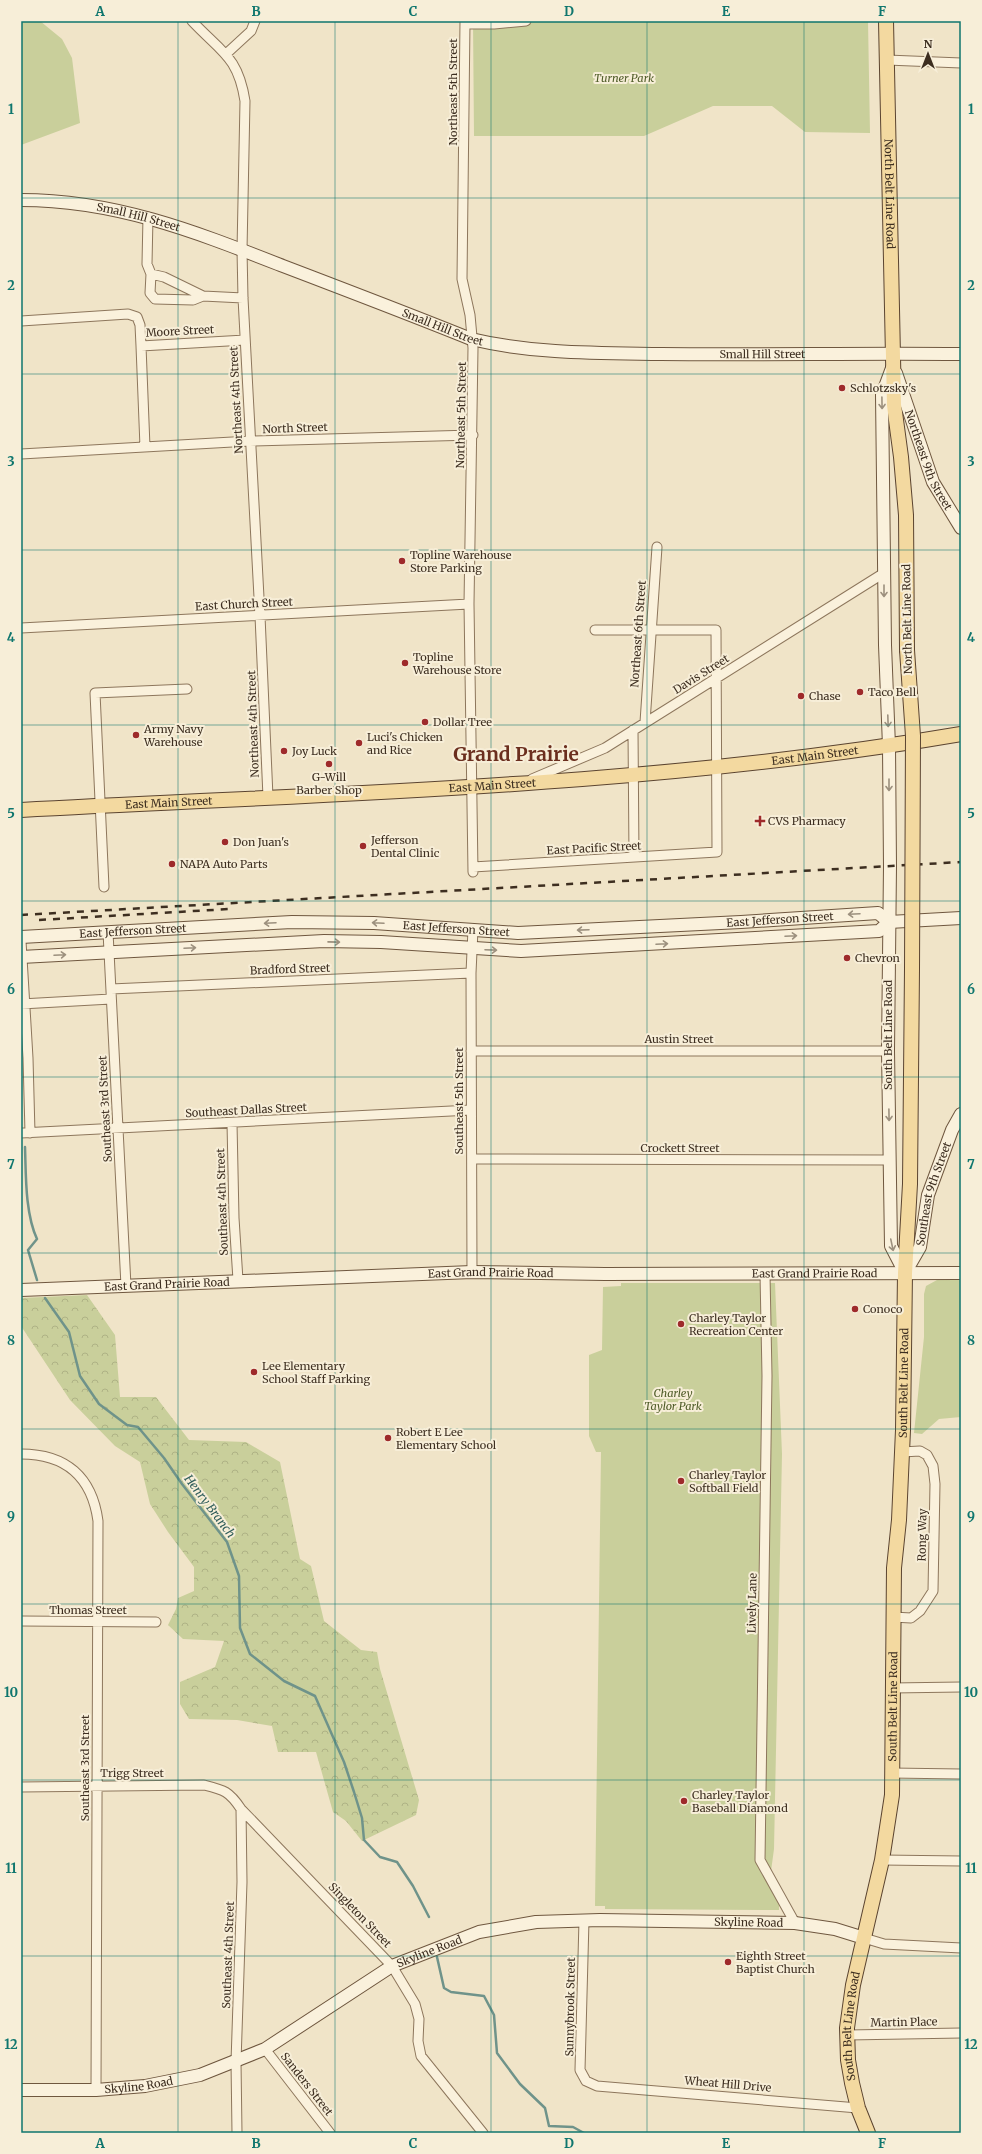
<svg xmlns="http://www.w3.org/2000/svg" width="982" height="2154" font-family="Merriweather,serif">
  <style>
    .green { fill: #c9cf9b }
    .forest { fill: url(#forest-crowns) }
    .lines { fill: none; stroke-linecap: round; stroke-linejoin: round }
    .stream { stroke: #6f938a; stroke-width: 2.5 }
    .street-casing { stroke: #8d765c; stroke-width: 11 }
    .secondary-casing { stroke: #6f573f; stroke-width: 14 }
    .primary-casing { stroke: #5b4430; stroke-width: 16 }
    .street { stroke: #faf1dc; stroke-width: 9 }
    .secondary { stroke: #faf1dc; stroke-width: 12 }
    .primary { stroke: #f3d9a0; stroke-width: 14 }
    .rail { stroke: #3d2e20; stroke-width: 2.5; stroke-dasharray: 7 7; stroke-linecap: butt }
    .primary-bridge-casing { stroke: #5b4430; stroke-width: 16; stroke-linecap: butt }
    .primary-bridge { stroke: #f3d9a0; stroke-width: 14 }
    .oneway { stroke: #9c907e }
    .grid { fill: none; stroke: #0f766e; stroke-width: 1; stroke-opacity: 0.55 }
    .poi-dot { fill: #9e2a2b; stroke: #f7eed8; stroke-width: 1.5 }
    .labels { text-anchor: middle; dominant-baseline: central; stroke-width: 4; stroke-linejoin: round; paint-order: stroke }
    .park-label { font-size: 11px; font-style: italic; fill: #4d5a26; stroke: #f7eed8 }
    .street-label { font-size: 11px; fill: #3d2e20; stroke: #f7eed8 }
    .poi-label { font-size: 11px; fill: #3d2e20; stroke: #f7eed8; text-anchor: start }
    .water-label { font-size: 12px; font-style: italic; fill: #2f5d5a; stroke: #f7eed8 }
    .town-label { font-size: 19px; font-weight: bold; fill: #6b2e1e; stroke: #f7eed8 }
    .neatline { fill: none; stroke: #0f766e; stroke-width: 1.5 }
    .grid-label { font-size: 13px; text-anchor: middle; font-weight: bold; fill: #0f766e }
  </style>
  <defs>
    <pattern id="forest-crowns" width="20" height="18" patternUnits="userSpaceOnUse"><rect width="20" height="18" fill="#c9cf9b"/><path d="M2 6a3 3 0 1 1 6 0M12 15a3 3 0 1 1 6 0" fill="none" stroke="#aeb285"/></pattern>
  </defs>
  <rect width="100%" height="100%" fill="#f0e4c8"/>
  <!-- green -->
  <path class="green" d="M21,21H40L62,39L72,58L80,123L21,145Z
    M473,21H868L870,133L805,132L772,106H713L644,136H474Z
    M937,1280H961V1417L939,1419L922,1434L914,1433L924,1337V1294L926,1286Z
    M621,1283H775L782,1454L774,1849L769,1886L779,1899V1910L605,1909V1906H595L601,1452H596L589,1436V1355L602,1350L603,1287L621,1286Z"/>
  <!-- forest -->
  <path class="forest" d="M87,1295L115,1335L120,1397H156L189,1440L246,1442L280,1462L300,1559L311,1566L324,1621L361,1650L377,1652L380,1669L419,1800L416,1815L362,1841L346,1821L333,1812L316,1752H278L272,1726L237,1720L189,1719L180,1704V1682L215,1667L224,1641L183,1639L168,1625L176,1609L178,1598L194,1591V1567L168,1532L150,1504L140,1462L115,1446L70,1400L21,1326V1298Z"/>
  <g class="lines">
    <!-- stream -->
    <path class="stream" d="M25,1147C26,1175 25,1213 37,1239L28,1250L37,1280
      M45,1298L69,1332L80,1376L99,1404L127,1425L138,1427L164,1458L182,1484L227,1542L239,1576L240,1628L250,1654L284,1681L315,1696L344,1762L354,1792L362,1818L364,1840L380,1857L397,1862L413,1886L429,1917
      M437,1957L444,1988L451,1992L484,1996L494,2015L497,2053L520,2084L545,2108L549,2126L573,2127L584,2133"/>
    <defs>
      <path id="street" d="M192,21C221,52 238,56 245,101L242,250L243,298L260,616L268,797
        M465,21L462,279L470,315L473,348L469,604L473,872
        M465,24H494L526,21
        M226,54L251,31L255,21
        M887,60L961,63
        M148,217L147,264L151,274L164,277L203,296L243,298
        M151,274L150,293L155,299L193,300L203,296
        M21,321L128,314L137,317L140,325L141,346L145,447
        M141,346L245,340
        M21,454L250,441L473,435
        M21,628L469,604
        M645,722L657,547
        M633,730L634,857
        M532,779L605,748L884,573
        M473,867L717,852L716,630H595
        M104,887L95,693L187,689
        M108,932L126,1286
        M21,941L28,1058L30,1133
        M111,989L471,973
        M21,1004L111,999
        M471,1051H888
        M232,1123L234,1218L238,1280
        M21,1133L471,1110
        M472,1159L889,1160
        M472,1272L471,973L473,929
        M765,1274L767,1376L760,1860L795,1923
        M21,1454C66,1454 92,1477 98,1521L96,2090
        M893,1617L911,1618L920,1611L933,1591L935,1484L933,1466L927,1455L920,1451L902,1452
        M21,1621L156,1622
        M892,1688L961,1687
        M891,1773L961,1774
        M21,1787L204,1785C224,1790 229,1791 241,1809L392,1966L415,2004L419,2019L418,2041L421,2056L483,2133
        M882,1860L961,1861
        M584,1920L580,2070L586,2081L597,2086L858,2108
        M864,1938L884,1944L961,1948
        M848,2035L961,2033
        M265,2049L330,2133
        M237,2133L236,2062L242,1882L241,1809"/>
      <g id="secondary">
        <path id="s1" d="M21,200C116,200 196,232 283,266C346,290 409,314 471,339C534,354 597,353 661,354C761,355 861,353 961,354"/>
        <path d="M892,368L882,395L885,645L889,746L890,866L888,1051L891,1246L905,1273"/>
        <path id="s2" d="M896,373L933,482L961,528"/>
        <path id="s3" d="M21,937L292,922L374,923L518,933L741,922L878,913L889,922"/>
        <path d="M21,957L324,941L381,942L521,951L879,931L889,922L961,918"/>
        <path id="s4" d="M905,1273L920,1247L928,1195L952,1130L961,1114"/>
        <path id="s5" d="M21,1290L472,1272L605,1274L961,1273"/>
        <path id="s6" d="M21,2090H96L145,2086L200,2075L265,2049L392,1966L479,1932L536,1922L600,1920L795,1923L835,1929L864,1938"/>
      </g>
      <g id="primary">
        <path id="s7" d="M886,21L894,405L901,457L906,515L907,650"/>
        <path id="s8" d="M21,810C335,793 651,787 961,734"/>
        <path id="s9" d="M868,2133L858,2108L852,2083L848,2060L847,2028L853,1985L882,1860L892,1795L894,1568L899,1520L903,1430L905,1273L910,1184L912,969"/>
      </g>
    </defs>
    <!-- street casing -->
    <use href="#street" class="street-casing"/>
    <!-- secondary casing -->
    <use href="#secondary" class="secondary-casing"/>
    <!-- primary casing -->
    <use href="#primary" class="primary-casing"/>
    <!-- street -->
    <use href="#street" class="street"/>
    <!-- secondary -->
    <use href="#secondary" class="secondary"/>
    <!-- primary -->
    <use href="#primary" class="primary"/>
    <!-- rail -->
    <path class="rail" d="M21,915L961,862
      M39,920L229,909"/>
    <defs>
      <path id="primary-bridge" d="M907,650L913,736L912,969"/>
    </defs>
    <!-- primary-bridge casing -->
    <use href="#primary-bridge" class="primary-bridge-casing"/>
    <!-- primary-bridge -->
    <use href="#primary-bridge" class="primary-bridge"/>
  </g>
  <!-- one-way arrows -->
  <defs><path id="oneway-shaft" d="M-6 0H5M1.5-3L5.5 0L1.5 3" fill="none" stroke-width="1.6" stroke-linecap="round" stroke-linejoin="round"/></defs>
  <g class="oneway">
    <use href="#oneway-shaft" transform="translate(882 403) rotate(89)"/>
    <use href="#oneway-shaft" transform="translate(884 591) rotate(90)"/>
    <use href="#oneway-shaft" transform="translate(888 721) rotate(88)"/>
    <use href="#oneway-shaft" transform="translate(889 785) rotate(90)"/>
    <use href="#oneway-shaft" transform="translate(854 914) rotate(177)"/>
    <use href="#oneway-shaft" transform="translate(270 923) rotate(177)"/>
    <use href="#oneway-shaft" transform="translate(378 923) rotate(-177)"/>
    <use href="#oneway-shaft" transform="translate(583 930) rotate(178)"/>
    <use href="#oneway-shaft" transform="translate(791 936) rotate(-3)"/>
    <use href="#oneway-shaft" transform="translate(334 942) rotate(1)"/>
    <use href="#oneway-shaft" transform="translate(662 944) rotate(-3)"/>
    <use href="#oneway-shaft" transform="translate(190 948) rotate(-3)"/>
    <use href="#oneway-shaft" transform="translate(491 950) rotate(2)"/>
    <use href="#oneway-shaft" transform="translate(60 955) rotate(-3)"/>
    <use href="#oneway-shaft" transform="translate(889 1115) rotate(89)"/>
    <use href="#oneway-shaft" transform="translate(892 1245) rotate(78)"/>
  </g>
  <!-- grid -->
  <path class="grid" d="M178,21V2133M335,21V2133M491,21V2133M647,21V2133M804,21V2133M21,198H961M21,374H961M21,550H961M21,725H961M21,901H961M21,1077H961M21,1253H961M21,1429H961M21,1604H961M21,1780H961M21,1956H961"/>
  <!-- markers -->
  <g class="poi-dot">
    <circle cx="842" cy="388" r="4"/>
    <circle cx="402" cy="561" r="4"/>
    <circle cx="405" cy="663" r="4"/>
    <circle cx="860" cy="692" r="4"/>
    <circle cx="801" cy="696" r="4"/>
    <circle cx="425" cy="722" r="4"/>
    <circle cx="136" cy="735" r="4"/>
    <circle cx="359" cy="743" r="4"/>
    <circle cx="284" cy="751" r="4"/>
    <circle cx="329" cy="764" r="4"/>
    <path d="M758 815h4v4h4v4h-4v4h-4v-4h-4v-4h4z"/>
    <circle cx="225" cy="842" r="4"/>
    <circle cx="363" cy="846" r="4"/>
    <circle cx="172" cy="864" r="4"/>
    <circle cx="847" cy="958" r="4"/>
    <circle cx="855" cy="1309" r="4"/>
    <circle cx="681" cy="1324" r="4"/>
    <circle cx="254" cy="1372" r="4"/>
    <circle cx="388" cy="1438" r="4"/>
    <circle cx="681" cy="1481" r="4"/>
    <circle cx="684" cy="1801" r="4"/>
    <circle cx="728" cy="1962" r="4"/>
  </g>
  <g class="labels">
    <!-- park labels -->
    <g class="park-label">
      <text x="624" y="78">Turner Park</text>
      <text x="673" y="1393">Charley<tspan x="673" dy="13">Taylor Park</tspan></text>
    </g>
    <!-- street labels -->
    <g class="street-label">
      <text transform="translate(453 92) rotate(-90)">Northeast 5th Street</text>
      <text stroke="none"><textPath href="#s7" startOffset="173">North Belt Line Road</textPath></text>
      <text stroke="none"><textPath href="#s1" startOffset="119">Small Hill Street</textPath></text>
      <text stroke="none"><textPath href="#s1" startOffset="443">Small Hill Street</textPath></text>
      <text transform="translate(180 331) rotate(-3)">Moore Street</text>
      <text stroke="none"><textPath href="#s1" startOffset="766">Small Hill Street</textPath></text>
      <text transform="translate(236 400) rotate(-93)">Northeast 4th Street</text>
      <text transform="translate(461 415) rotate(-89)">Northeast 5th Street</text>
      <text transform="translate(295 428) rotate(-2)">North Street</text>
      <text stroke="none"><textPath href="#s2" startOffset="93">Northeast 9th Street</textPath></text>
      <text transform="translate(244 604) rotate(-3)">East Church Street</text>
      <text transform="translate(907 619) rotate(-91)">North Belt Line Road</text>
      <text transform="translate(638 634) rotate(-86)">Northeast 6th Street</text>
      <text transform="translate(701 674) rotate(-32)">Davis Street</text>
      <text transform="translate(253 724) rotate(-92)">Northeast 4th Street</text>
      <text stroke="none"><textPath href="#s8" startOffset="796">East Main Street</textPath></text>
      <text stroke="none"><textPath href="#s8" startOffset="472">East Main Street</textPath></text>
      <text stroke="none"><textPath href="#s8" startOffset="148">East Main Street</textPath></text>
      <text transform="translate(594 848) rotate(-3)">East Pacific Street</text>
      <text stroke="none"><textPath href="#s3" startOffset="760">East Jefferson Street</textPath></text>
      <text stroke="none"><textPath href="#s3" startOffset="436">East Jefferson Street</textPath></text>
      <text stroke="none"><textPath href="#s3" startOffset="112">East Jefferson Street</textPath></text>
      <text transform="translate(290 969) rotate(-2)">Bradford Street</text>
      <text transform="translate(888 1035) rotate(-90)">South Belt Line Road</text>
      <text x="679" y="1039">Austin Street</text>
      <text transform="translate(459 1101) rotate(-90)">Southeast 5th Street</text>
      <text transform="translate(105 1109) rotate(-93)">Southeast 3rd Street</text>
      <text transform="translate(246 1110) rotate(-3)">Southeast Dallas Street</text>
      <text x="680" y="1148">Crockett Street</text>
      <text stroke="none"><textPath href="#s4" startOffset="85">Southeast 9th Street</textPath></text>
      <text transform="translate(222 1202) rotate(-92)">Southeast 4th Street</text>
      <text stroke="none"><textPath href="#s5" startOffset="470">East Grand Prairie Road</textPath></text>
      <text stroke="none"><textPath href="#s5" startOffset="794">East Grand Prairie Road</textPath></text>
      <text stroke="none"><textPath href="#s5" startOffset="146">East Grand Prairie Road</textPath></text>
      <text stroke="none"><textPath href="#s9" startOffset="758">South Belt Line Road</textPath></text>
      <text transform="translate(922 1535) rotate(-89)">Rong Way</text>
      <text transform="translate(752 1603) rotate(-89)">Lively Lane</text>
      <text x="88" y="1610">Thomas Street</text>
      <text stroke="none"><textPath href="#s9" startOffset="434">South Belt Line Road</textPath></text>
      <text transform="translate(85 1768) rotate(-90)">Southeast 3rd Street</text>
      <text x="132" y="1773">Trigg Street</text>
      <text transform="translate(360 1915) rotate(46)">Singleton Street</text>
      <text stroke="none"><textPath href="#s6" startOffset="766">Skyline Road</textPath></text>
      <text stroke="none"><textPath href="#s6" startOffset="442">Skyline Road</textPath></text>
      <text transform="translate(228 1955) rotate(-88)">Southeast 4th Street</text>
      <text transform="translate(570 2007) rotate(-89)">Sunnybrook Street</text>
      <text transform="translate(904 2022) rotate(-1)">Martin Place</text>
      <text stroke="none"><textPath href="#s9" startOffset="110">South Belt Line Road</textPath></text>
      <text stroke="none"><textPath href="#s6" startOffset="118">Skyline Road</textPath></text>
      <text transform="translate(307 2084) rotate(52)">Sanders Street</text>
      <text transform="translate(728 2084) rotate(5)">Wheat Hill Drive</text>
    </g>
    <!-- poi labels -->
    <g class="poi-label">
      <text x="850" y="388">Schlotzsky's</text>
      <text x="410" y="555">Topline Warehouse<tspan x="410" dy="13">Store Parking</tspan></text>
      <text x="413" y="657">Topline<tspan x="413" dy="13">Warehouse Store</tspan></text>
      <text x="868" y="692">Taco Bell</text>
      <text x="809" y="696">Chase</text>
      <text x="433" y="722">Dollar Tree</text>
      <text x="144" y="729">Army Navy<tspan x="144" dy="13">Warehouse</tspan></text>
      <text x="367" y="737">Luci's Chicken<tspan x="367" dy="13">and Rice</tspan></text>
      <text x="292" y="751">Joy Luck</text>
      <text x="329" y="777" text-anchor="middle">G-Will<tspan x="329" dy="13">Barber Shop</tspan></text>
      <text x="768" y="821">CVS Pharmacy</text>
      <text x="371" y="840">Jefferson<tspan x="371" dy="13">Dental Clinic</tspan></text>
      <text x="233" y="842">Don Juan's</text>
      <text x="180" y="864">NAPA Auto Parts</text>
      <text x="855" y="958">Chevron</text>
      <text x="863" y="1309">Conoco</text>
      <text x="689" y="1318">Charley Taylor<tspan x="689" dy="13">Recreation Center</tspan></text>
      <text x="262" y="1366">Lee Elementary<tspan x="262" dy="13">School Staff Parking</tspan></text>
      <text x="396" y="1432">Robert E Lee<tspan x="396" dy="13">Elementary School</tspan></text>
      <text x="689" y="1475">Charley Taylor<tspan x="689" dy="13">Softball Field</tspan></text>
      <text x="692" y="1795">Charley Taylor<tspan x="692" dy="13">Baseball Diamond</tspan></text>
      <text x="736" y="1956">Eighth Street<tspan x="736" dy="13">Baptist Church</tspan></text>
    </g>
    <!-- water labels -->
    <g class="water-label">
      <text transform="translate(210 1506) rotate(53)">Henry Branch</text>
    </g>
    <!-- town labels -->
    <g class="town-label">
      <text x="516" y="754">Grand Prairie</text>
    </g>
  </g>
  <!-- border -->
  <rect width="982" height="2154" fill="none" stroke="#f7eed8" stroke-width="44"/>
  <!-- north arrow -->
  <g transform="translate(928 54)" stroke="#f7eed8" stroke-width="3" paint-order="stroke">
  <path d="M0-3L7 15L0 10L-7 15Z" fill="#3d2e20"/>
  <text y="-6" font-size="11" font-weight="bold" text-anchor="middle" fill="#3d2e20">N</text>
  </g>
  <rect x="22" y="22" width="938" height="2110" class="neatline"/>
  <g class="grid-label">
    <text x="100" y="16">A</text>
    <text x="256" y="16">B</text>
    <text x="413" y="16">C</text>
    <text x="569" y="16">D</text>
    <text x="726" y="16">E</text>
    <text x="882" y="16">F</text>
    <text x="11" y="114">1</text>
    <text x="971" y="114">1</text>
    <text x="11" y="290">2</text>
    <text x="971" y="290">2</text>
    <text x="11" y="466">3</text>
    <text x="971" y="466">3</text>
    <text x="11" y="642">4</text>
    <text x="971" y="642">4</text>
    <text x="11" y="818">5</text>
    <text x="971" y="818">5</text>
    <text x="11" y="994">6</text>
    <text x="971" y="994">6</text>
    <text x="11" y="1169">7</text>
    <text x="971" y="1169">7</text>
    <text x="11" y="1345">8</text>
    <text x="971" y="1345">8</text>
    <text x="11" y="1521">9</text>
    <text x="971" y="1521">9</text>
    <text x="11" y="1697">10</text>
    <text x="971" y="1697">10</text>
    <text x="11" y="1873">11</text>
    <text x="971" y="1873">11</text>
    <text x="11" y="2049">12</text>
    <text x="971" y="2049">12</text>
    <text x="100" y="2148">A</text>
    <text x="256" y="2148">B</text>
    <text x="413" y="2148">C</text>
    <text x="569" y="2148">D</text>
    <text x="726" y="2148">E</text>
    <text x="882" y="2148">F</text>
  </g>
</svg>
